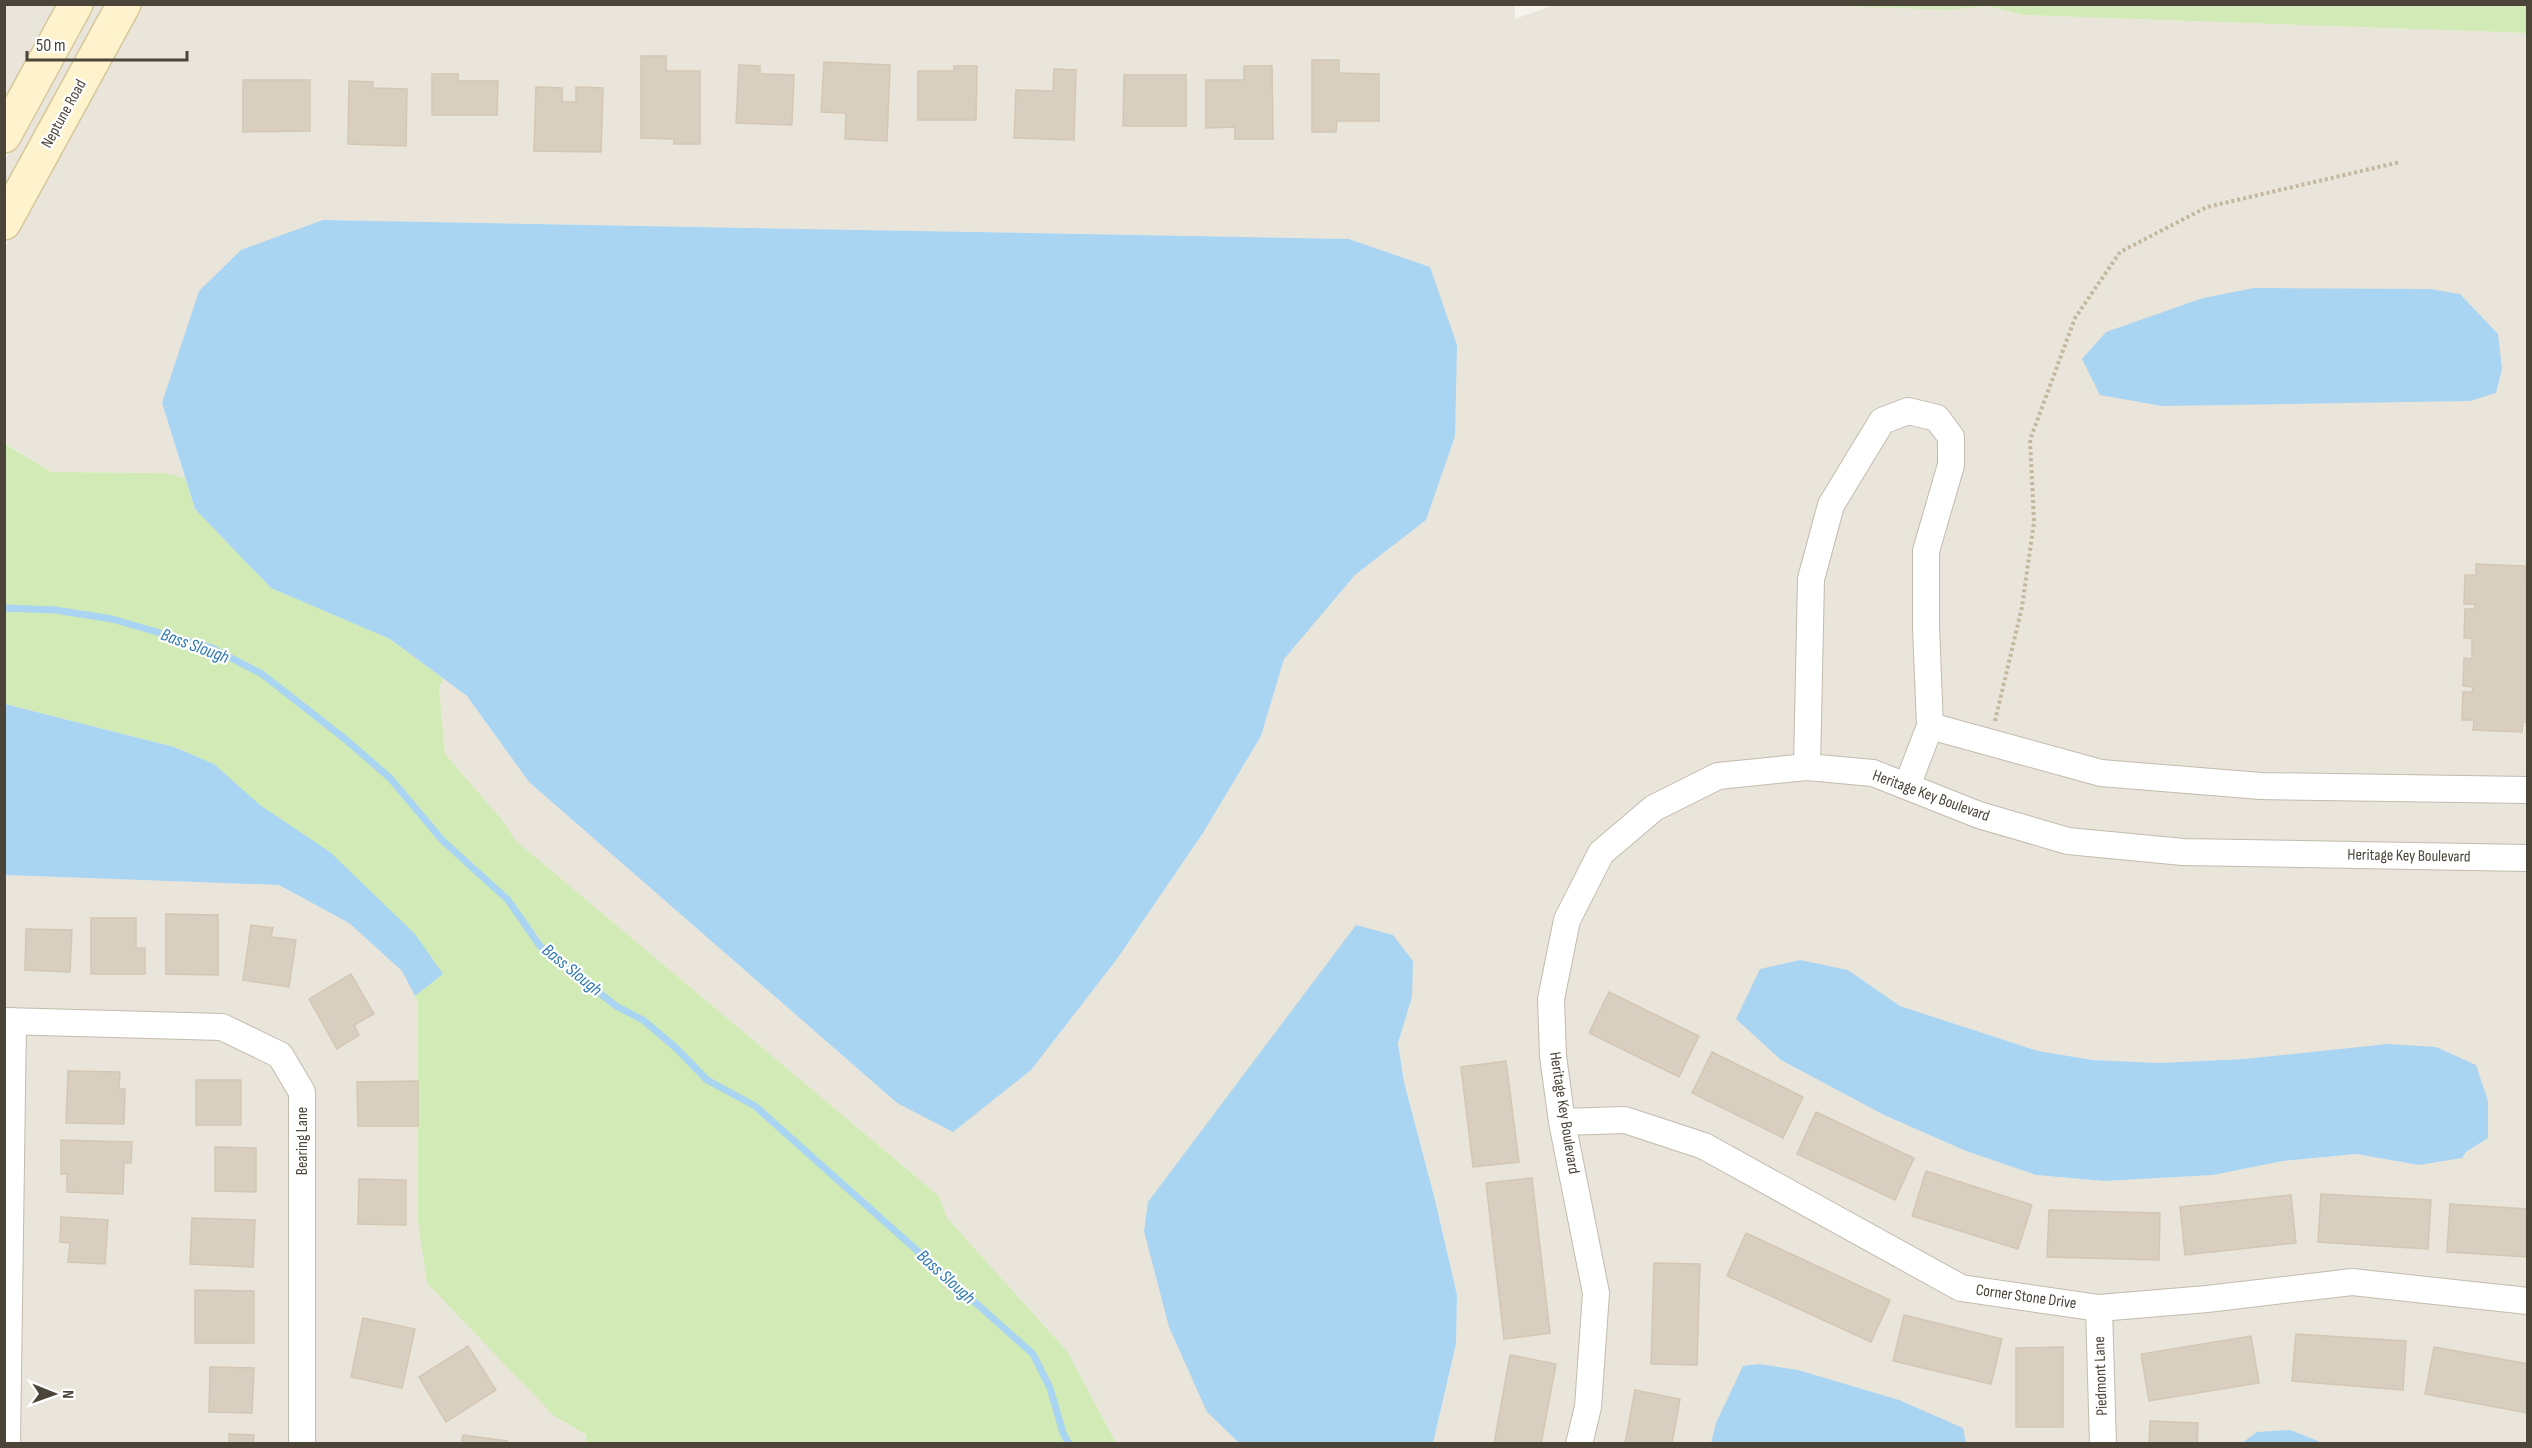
<svg xmlns="http://www.w3.org/2000/svg" width="2532" height="1448" font-family="'Sofia Sans Condensed',sans-serif">
  <style>
    .residential { fill: #eae5da; fill-rule: evenodd }
    .green { fill: #d2eab5 }
    .water { fill: #a9d4f2 }
    .lines { fill: none; stroke-linecap: round; stroke-linejoin: round }
    .stream { stroke: #a9d4f2; stroke-width: 7 }
    .building { fill: #d8cfc1; stroke: #d3c7b4; stroke-width: 1.5 }
    .street-casing { stroke: #c2bbae; stroke-width: 28 }
    .secondary-casing { stroke: #d6c79b; stroke-width: 36 }
    .path { stroke: #c4b79f; stroke-width: 4; stroke-dasharray: 3 3; stroke-linecap: butt }
    .street { stroke: #fff; stroke-width: 26 }
    .secondary { stroke: #fff3cd; stroke-width: 33 }
    .labels { text-anchor: middle; dominant-baseline: central; stroke-width: 4.5; stroke-linejoin: round; paint-order: stroke }
    .street-label { font-size: 16px; fill: #4b4439; stroke: #fff }
    .water-label { font-size: 18px; font-style: italic; fill: #2e7ab2; stroke: #fff }
  </style>
  <rect width="100%" height="100%" fill="#f6f3ec"/>
  <!-- residential -->
  <path class="residential" d="M1515,4V19L1557,4H1816L1949,10L1987,6L2023,15L2527,33V1443H1433L1456,1344L1457,1295L1435,1200L1404,1082L1398,1042L1412,997L1207,1412L1239,1443H1116L1067,1351L947,1218L939,1196L515,840L504,822L445,754L439,687L444,679L467,696L529,782L897,1103L1117,959L1203,833L1261,736L1283,659L1355,575L1426,520L1430,267L1349,239L323,220L162,403L185,478L165,473L51,472L5,443L4,249L138,5ZM1848,970L1900,1006L2038,1051L2093,1060L2159,1063L2244,1059L2488,1138L2466,1152L2419,1165L2357,1154L2283,1161L2212,1175L2104,1181L2036,1175L1966,1151L1884,1115L1781,1060Z
    M5,5H63L5,111Z
    M91,5H110L5,198V161Z
    M5,875L279,885L349,923L402,971L418,1001V1222L553,1415L586,1436V1443L5,1444Z"/>
  <!-- green -->
  <path class="green" d="M2527,4V33L2023,15L1987,6L1949,10L1816,5Z
    M4,443L51,472L165,473L185,478L195,509L271,588L390,639L444,679L439,687L445,754L504,822L515,840L939,1196L947,1218L1067,1351L1116,1443H586V1435L553,1415L427,1283L418,1222V1001L415,996L443,974L214,764L174,747L5,704Z"/>
  <!-- water -->
  <path class="water" d="M323,220L1349,239L1430,267L1457,345L1455,436L1426,520L1355,575L1284,659L1261,736L1203,833L1117,959L1031,1070L953,1132L897,1103L529,782L467,696L390,639L271,588L195,509L162,403L199,291L241,250Z
    M2254,288L2430,289L2460,294L2498,334L2502,369L2496,393L2470,401L2162,406L2100,395L2082,359L2106,332L2203,298Z
    M5,704L174,747L214,764L260,805L330,852L415,934L443,974L415,996L402,971L349,923L279,885L5,875Z
    M1356,925L1393,935L1413,961L1412,997L1398,1043L1404,1082L1435,1200L1457,1295L1456,1344L1433,1443H1239L1207,1412L1169,1327L1144,1231L1148,1202Z
    M1800,960L1848,970L1900,1006L2038,1051L2093,1060L2159,1063L2244,1059L2388,1044L2436,1047L2476,1065L2488,1101V1138L2466,1152L2462,1158L2419,1165L2356,1154L2283,1161L2213,1175L2104,1181L2036,1175L1966,1151L1884,1115L1781,1060L1736,1019L1760,969Z
    M1759,1364L1798,1370L1899,1400L1963,1428L1966,1443H1711L1716,1423L1743,1366Z
    M2290,1430L2323,1443H2242L2257,1432Z"/>
  <g class="lines">
    <!-- stream -->
    <path class="stream" d="M4,608L55,610L112,619L212,648L262,674L345,739L390,778L442,840L508,900L540,946L616,1006L643,1020L676,1048L707,1080L755,1106L1033,1354L1050,1388L1063,1433L1069,1444"/>
  </g>
  <!-- building -->
  <path class="building" d="M641,56H666V71H700V144H674V139L641,138Z
    M1312,60H1339V73L1379,74V121H1337L1336,132H1312Z
    M824,62L890,65L887,141L845,139L846,113L821,112Z
    M739,65L760,66V74L794,75L792,125L736,123Z
    M954,66H977L976,120H918V71H954Z
    M1244,66H1272L1273,139H1235V127L1206,128V80H1244Z
    M1054,69L1076,70L1074,140L1014,138L1016,90L1053,91Z
    M432,74H458V81H498L497,115H432Z
    M1124,75H1186V126H1123Z
    M243,80H310V131L243,132Z
    M349,81L373,82V88L407,89L406,146L348,144Z
    M536,87L562,88V102H576V87L603,88L601,152L534,151Z
    M2476,564L2525,566V576H2528V722H2523L2522,732L2473,730L2474,720H2462L2463,692H2472L2473,687L2463,686L2464,658L2472,659V638H2464L2465,609H2475V604H2464L2465,575H2476Z
    M166,914L218,915V975L166,974Z
    M91,918H136V948H145V974H91Z
    M251,925L273,928L271,937L296,940L289,987L243,980Z
    M26,929L72,930L70,972L25,970Z
    M351,974L374,1014L354,1025L359,1035L337,1049L309,999Z
    M1609,992L1699,1036L1679,1077L1589,1033Z
    M1712,1052L1803,1097L1783,1138L1692,1093Z
    M1506,1061L1519,1162L1473,1167L1461,1067Z
    M68,1071L120,1072L119,1089H125L124,1124L66,1123Z
    M196,1080H241V1125H196Z
    M418,1081V1126H358L357,1082Z
    M1816,1112L1914,1158L1895,1200L1797,1154Z
    M61,1140L132,1142L131,1163H124L123,1194L67,1192V1174H61Z
    M215,1147L256,1148V1192L215,1191Z
    M1926,1171L2032,1205L2018,1249L1912,1216Z
    M1532,1178L1550,1333L1504,1339L1486,1183Z
    M359,1179L406,1180V1225L358,1224Z
    M2321,1194L2431,1200L2428,1249L2318,1242Z
    M2291,1195L2296,1243L2185,1255L2180,1207Z
    M2450,1204L2528,1209V1257L2447,1252Z
    M2049,1210L2160,1213L2159,1260L2047,1257Z
    M61,1217L108,1220L105,1264L68,1262L70,1243L60,1242Z
    M192,1218L255,1220L253,1267L190,1264Z
    M1746,1233L1890,1300L1871,1342L1727,1276Z
    M1654,1263L1700,1264L1697,1365L1651,1364Z
    M195,1290L254,1291V1343H195Z
    M1904,1315L2002,1339L1991,1384L1893,1361Z
    M363,1318L415,1329L402,1388L351,1377Z
    M2296,1334L2406,1341L2403,1390L2292,1381Z
    M2251,1336L2259,1383L2149,1401L2141,1354Z
    M468,1346L496,1390L446,1422L419,1377Z
    M2063,1347V1427H2016V1348Z
    M2434,1347L2528,1364V1413L2425,1394Z
    M1510,1355L1556,1364L1541,1444H1494Z
    M210,1367L254,1368L252,1413L209,1412Z
    M1635,1390L1680,1399L1672,1444H1625Z
    M2150,1421L2198,1423L2197,1444H2149Z
    M229,1434L254,1435L253,1444H229Z
    M463,1435L507,1441V1444H461Z"/>
  <g class="lines">
    <defs>
      <path id="street" d="M1807,767L1811,579L1831,505L1882,421L1908,411L1937,418L1951,437V465L1926,551V627L1930,726
        M1907,786L1930,726L2101,773L2261,786L2528,790
        M4,1021L222,1027L280,1055L302,1092V1444
        M1562,1122L1625,1120L1704,1146L1961,1288L2099,1308L2207,1299L2352,1282L2528,1301
        M2099,1308L2103,1444
        M7,1444L13,1021
        M1579,1444L1588,1407L1596,1293L1562,1122L1553,1056L1551,999L1567,920L1601,853L1654,808L1718,776L1807,767L1873,773L1979,815L2068,841L2183,852L2528,858"/>
      <path id="secondary" d="M4,136L76,4
        M4,223L124,4"/>
    </defs>
    <!-- street casing -->
    <use href="#street" class="street-casing"/>
    <!-- secondary casing -->
    <use href="#secondary" class="secondary-casing"/>
    <!-- path -->
    <path class="path" d="M1995,721L2022,607L2034,522L2030,440L2075,318L2120,252L2207,207L2400,162"/>
    <!-- street -->
    <use href="#street" class="street"/>
    <!-- secondary -->
    <use href="#secondary" class="secondary"/>
  </g>
  <g class="labels">
    <!-- street labels -->
    <g class="street-label">
      <text transform="translate(64 114) rotate(-61)">Neptune Road</text>
      <text transform="translate(1931 796) rotate(20)">Heritage Key Boulevard</text>
      <text transform="translate(2409 856) rotate(1)">Heritage Key Boulevard</text>
      <text transform="translate(1564 1113) rotate(81)">Heritage Key Boulevard</text>
      <text transform="translate(302 1141) rotate(-90)">Bearing Lane</text>
      <text transform="translate(2026 1297) rotate(8)">Corner Stone Drive</text>
      <text transform="translate(2101 1376) rotate(-92)">Piedmont Lane</text>
    </g>
    <!-- water labels -->
    <g class="water-label">
      <text transform="translate(195 646) rotate(20)">Bass Slough</text>
      <text transform="translate(572 970) rotate(39)">Bass Slough</text>
      <text transform="translate(946 1277) rotate(42)">Bass Slough</text>
    </g>
  </g>
  <!-- border -->
  <rect width="2532" height="1448" fill="none" stroke="#4b4439" stroke-width="12"/>
  <!-- north arrow -->
  <g transform="translate(54 1394) rotate(91)" stroke="#ffffff" stroke-width="4.5" paint-order="stroke">
  <path d="M0-4.5L10 22L0 15L-10 22Z" fill="#4b4439"/>
  <text y="-9" font-size="16" font-weight="bold" text-anchor="middle" fill="#4b4439">N</text>
  </g>
  <!-- scale -->
  <path d="M27 51v9h160v-9" fill="none" stroke="#4b4439" stroke-width="3"/>
  <text x="36" y="51" font-size="18" fill="#4b4439" stroke="#ffffff" stroke-width="4.5" paint-order="stroke">50 m</text>
</svg>
